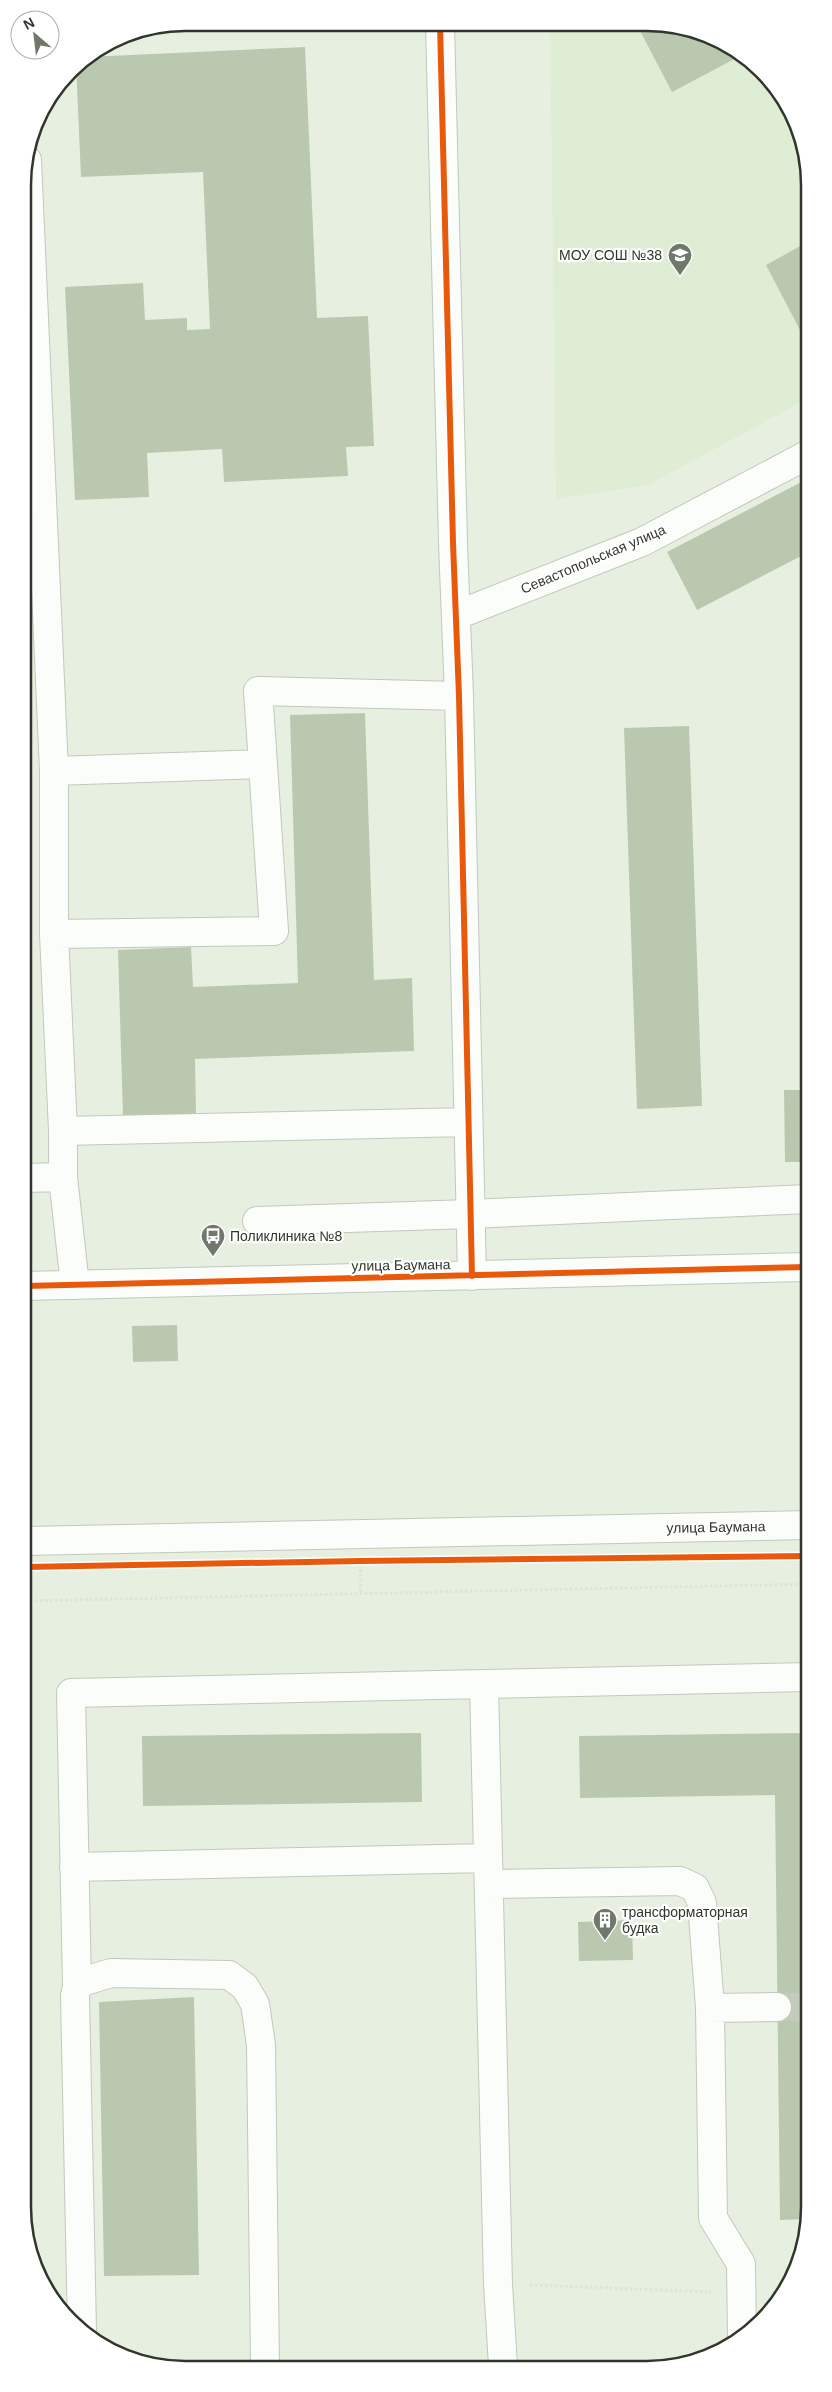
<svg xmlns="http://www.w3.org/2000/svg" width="832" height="2392" font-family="Helvetica,sans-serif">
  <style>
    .built { fill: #deedd3 }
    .building { fill: #bbc8b0 }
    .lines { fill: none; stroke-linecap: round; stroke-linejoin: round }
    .minor-tunnel { stroke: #c2cbbc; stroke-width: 28; stroke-dasharray: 28 14; stroke-linecap: butt }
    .minor-casing { stroke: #c2c8bc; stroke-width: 30 }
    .path { stroke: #dee1dc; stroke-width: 3; stroke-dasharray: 2.5 2.5; stroke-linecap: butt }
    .minor { stroke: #fbfdfa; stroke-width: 28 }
    .cycleway-casing { stroke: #fff; stroke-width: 9 }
    .cycleway { stroke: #e8590c; stroke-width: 6 }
    .labels { text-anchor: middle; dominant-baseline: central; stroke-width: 4.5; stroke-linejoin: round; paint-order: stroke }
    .poi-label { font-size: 14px; fill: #30362c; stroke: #fff; text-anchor: start }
    .street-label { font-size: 14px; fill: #30362c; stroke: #fff }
    .rim { fill: none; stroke: #30362c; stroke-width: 2.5 }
  </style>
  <rect width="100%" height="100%" fill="#e7f0e0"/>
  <!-- built -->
  <path class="built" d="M550,25L679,26L728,44L762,70L788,104L806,153L807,399L648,485L556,499Z"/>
  <!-- building -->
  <path class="building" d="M637,25L679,26L728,44L742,55L672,92Z
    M305,47L317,318L368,316L374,446L346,447L348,476L224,482L222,449L147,453L149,497L75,500L65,287L143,283L145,320L187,318V330L210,329L203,172L81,177L76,65L87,57Z
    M806,243L807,326L800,330L766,265Z
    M807,479V553L697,610L667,552Z
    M365,713L374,980L412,978L414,1051L195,1059L196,1114L123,1116L118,950L191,947L193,987L298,983L290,715Z
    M689,726L702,1106L637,1109L624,728Z
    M784,1090H808V1162H785Z
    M177,1325L178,1361L133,1362L132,1326Z
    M421,1733L422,1802L143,1806L142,1736Z
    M808,1733L809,2217V2219L780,2220L775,1795L580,1798L579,1736Z
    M632,1920L633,1960L579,1961L578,1922Z
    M194,1997L199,2275L104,2276L99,2002Z"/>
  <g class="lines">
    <!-- minor-tunnel -->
    <path class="minor-tunnel" d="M777,2007H809"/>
    <defs>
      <path id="minor" d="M440,24L453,543L459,696L472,1276
        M27,160L54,771
        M457,615L642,542L807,455
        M459,696L258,691L263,764L54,771V934L63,1131L468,1122
        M54,934L274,931L263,764
        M63,1131V1177L75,1285
        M24,1178L63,1177
        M257,1221L470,1214L808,1199
        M24,1286L808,1267
        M25,1541L808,1525
        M74,1867L488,1858
        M489,1884L680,1881L695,1888L702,1903L710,2008L713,2218L741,2264L742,2336
        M77,1986L71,1693L484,1684
        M710,2008L777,2007
        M82,2330L75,1996L77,1986L85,1981L111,1973L229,1975L245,1987L255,2004L261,2045L265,2366
        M503,2366L498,2284L484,1684L808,1677"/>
    </defs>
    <!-- minor casing -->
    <use href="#minor" class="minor-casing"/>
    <!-- path -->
    <path class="path" d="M360,1564L361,1594
      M25,1601L808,1584
      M530,2285L711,2292"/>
    <!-- minor -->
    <use href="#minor" class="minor"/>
    <defs>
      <path id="cycleway" d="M440,24L453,543L459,696L472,1276
        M24,1286L808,1267
        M25,1567L360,1561L808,1556"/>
    </defs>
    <!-- cycleway casing -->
    <use href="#cycleway" class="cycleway-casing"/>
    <!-- cycleway -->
    <use href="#cycleway" class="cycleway"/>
  </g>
  <!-- icons -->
  <defs>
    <symbol id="school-pin" viewBox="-11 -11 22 30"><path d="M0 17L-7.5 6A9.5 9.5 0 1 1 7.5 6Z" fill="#70776b" stroke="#fff"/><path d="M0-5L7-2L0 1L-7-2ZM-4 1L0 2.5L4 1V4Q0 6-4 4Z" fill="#fff"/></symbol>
    <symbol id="bus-pin" viewBox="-11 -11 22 30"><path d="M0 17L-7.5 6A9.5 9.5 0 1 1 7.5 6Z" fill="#70776b" stroke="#fff"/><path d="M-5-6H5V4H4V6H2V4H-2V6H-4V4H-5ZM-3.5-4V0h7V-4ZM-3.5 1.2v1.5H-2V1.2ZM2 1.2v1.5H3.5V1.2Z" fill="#fff"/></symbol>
    <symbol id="building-pin" viewBox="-11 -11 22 30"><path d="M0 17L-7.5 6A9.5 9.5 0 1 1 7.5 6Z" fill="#70776b" stroke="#fff"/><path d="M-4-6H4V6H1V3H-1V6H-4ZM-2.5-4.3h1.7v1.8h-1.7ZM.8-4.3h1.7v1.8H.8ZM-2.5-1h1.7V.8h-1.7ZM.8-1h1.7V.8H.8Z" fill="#fff"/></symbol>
  </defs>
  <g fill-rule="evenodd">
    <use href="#school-pin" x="666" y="241" width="28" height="38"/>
    <use href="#bus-pin" x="199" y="1222" width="28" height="38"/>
    <use href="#building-pin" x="591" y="1906" width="28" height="38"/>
  </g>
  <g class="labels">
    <!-- poi labels -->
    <g class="poi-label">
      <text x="662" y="255" text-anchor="end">МОУ СОШ №38</text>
      <text x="230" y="1236">Поликлиника №8</text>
      <text x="622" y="1912">трансформаторная<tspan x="622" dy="16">будка</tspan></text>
    </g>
    <!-- street labels -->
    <g class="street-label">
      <text transform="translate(593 559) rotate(-23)">Севастопольская улица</text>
      <text transform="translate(401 1265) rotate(-1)">улица Баумана</text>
      <text transform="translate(716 1527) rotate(-1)">улица Баумана</text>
    </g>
  </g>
  <!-- crop -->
  <path d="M0 0H832V2392H0ZM185 31H647A154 154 0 0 1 801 185V2207A154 154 0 0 1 647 2361H185A154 154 0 0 1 31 2207V185A154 154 0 0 1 185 31Z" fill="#fff" fill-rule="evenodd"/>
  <path class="rim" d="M185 31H647A154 154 0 0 1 801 185V2207A154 154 0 0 1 647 2361H185A154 154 0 0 1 31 2207V185A154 154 0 0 1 185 31Z"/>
  <!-- north arrow -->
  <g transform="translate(35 35) rotate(332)"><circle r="24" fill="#ffffff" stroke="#acafab"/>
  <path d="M0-4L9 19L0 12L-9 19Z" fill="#70776b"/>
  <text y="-8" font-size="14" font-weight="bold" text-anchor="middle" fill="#30362c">N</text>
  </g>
</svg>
